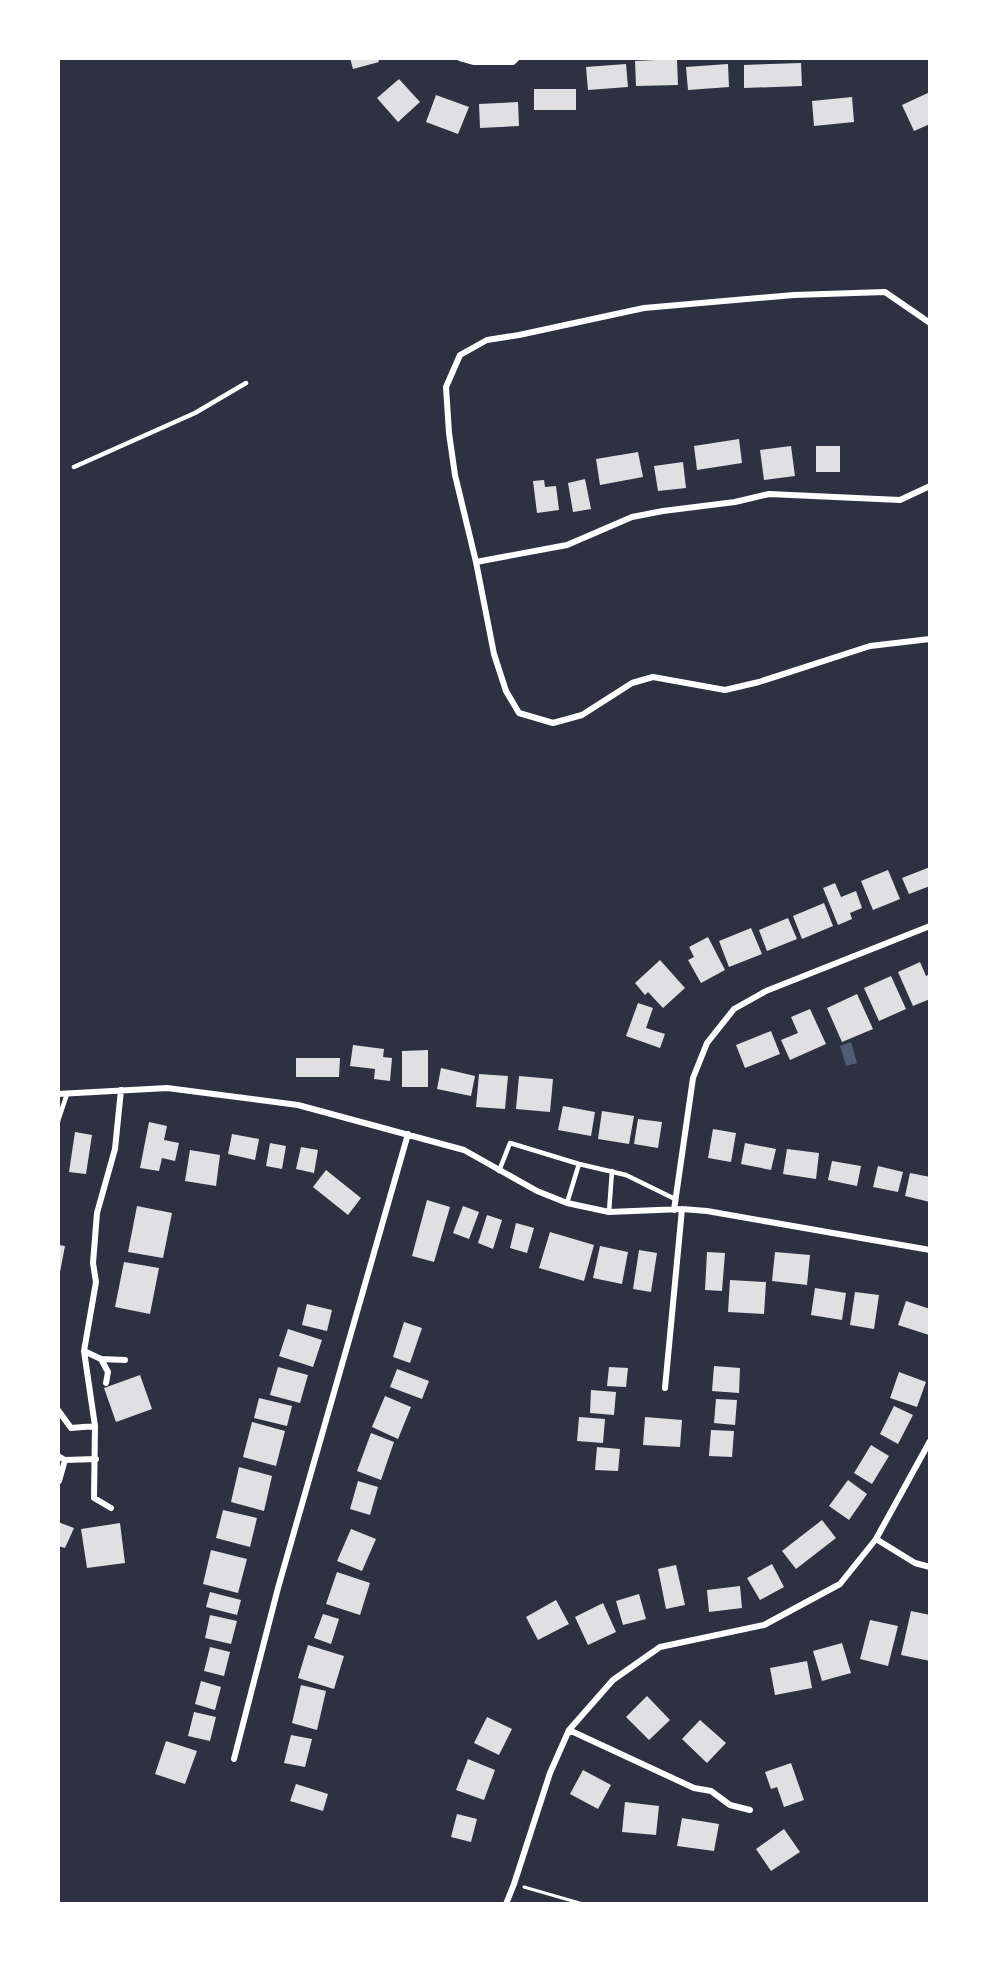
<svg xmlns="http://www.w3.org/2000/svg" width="988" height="1962" font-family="Cabin,sans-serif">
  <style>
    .water { fill: #4f5d75 }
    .building { fill: #e0e0e3 }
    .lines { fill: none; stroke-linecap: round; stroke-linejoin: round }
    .path { stroke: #fff; stroke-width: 3 }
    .service { stroke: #fff; stroke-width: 4.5 }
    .minor { stroke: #fff; stroke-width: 6 }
  </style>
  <rect width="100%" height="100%" fill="#2d3142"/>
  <!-- water -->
  <path class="water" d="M851,1042L857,1063L846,1066L840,1046Z"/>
  <!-- building -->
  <path class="building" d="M350,58H378L379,62L353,69Z
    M677,59L678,85L636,86L635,61Z
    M801,63L802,86L744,88V65Z
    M626,64L628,87L588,90L586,67Z
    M728,64L729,87L688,90L686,67Z
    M399,79L420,102L398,122L377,98Z
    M534,89H576V110H534Z
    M930,92V124L914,131L902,105Z
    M436,95L469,107L458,134L426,122Z
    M852,97L854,122L814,126L812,101Z
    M518,102L519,126L480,128L479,104Z
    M739,439L742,463L697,470L694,446Z
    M791,446L795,476L764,480L760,450Z
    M816,446H840V472H816Z
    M638,452L643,477L600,485L596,459Z
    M683,462L686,488L658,491L654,466Z
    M585,479L591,509L573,512L568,483Z
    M544,480L545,487L556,486L559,510L537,513L533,481Z
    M930,867V886L909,894L902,878Z
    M888,870L900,899L873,910L861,881Z
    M835,883L841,897L856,891L862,908L850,913L852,919L838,925L823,888Z
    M824,903L833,926L802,939L793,916Z
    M788,918L797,939L767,951L759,930Z
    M751,928L762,954L729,967L719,941Z
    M708,937L725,970L701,983L688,960L694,957L689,947Z
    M660,960L685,988L663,1008L648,992L645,995L635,983Z
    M920,962L926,976L930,974V999L913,1006L898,972Z
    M891,976L906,1009L879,1021L864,988Z
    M857,994L873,1029L842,1042L827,1008Z
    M638,1003L653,1008L646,1028L665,1034L660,1048L626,1036Z
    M810,1009L826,1044L790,1060L781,1040L798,1033L791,1017Z
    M771,1031L780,1054L745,1068L736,1045Z
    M353,1045L384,1049L383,1057L392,1058L390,1081L374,1079L375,1069L350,1066Z
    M428,1050V1087H402V1051Z
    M296,1058H340L339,1077H296Z
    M441,1068L475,1076L471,1096L437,1089Z
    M479,1074L508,1076L505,1109L476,1107Z
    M519,1076L553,1079L550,1112L516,1109Z
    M563,1106L595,1112L591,1136L558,1130Z
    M602,1111L634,1116L629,1144L598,1139Z
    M638,1119L662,1122L658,1148L634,1144Z
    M149,1122L167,1126L164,1140L179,1143L175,1161L162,1158L159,1171L140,1168Z
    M713,1129L736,1133L731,1162L708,1158Z
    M75,1132L92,1135L86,1174L69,1172Z
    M232,1134L259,1139L255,1160L228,1154Z
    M270,1143L286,1146L282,1169L266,1166Z
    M745,1143L776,1149L771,1170L741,1164Z
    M301,1147L318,1150L314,1173L296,1169Z
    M787,1149L819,1153L816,1179L783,1174Z
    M190,1150L220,1155L216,1186L185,1181Z
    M832,1161L861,1166L857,1186L828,1180Z
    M878,1166L903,1172L898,1192L873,1187Z
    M326,1170L361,1198L348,1215L313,1187Z
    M910,1173L930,1177V1202L905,1196Z
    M427,1200L450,1207L434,1262L412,1256Z
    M137,1206L172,1213L163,1258L128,1252Z
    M463,1206L479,1212L469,1239L453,1233Z
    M487,1215L502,1220L493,1249L478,1243Z
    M516,1223L534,1228L527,1253L510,1248Z
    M550,1232L594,1245L584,1281L539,1268Z
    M58,1245L65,1246L60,1272H58Z
    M600,1246L628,1252L622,1284L593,1278Z
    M639,1250L657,1253L651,1292L633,1289Z
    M707,1252L725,1253L722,1291L705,1290Z
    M775,1252L810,1255L807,1285L772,1281Z
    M124,1262L159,1268L150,1314L115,1307Z
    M730,1280L766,1282L764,1314L728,1312Z
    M815,1288L846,1293L842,1320L811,1315Z
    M855,1292L879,1295L874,1329L850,1325Z
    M906,1301L930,1309L929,1335L898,1325Z
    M307,1304L332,1310L327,1331L302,1325Z
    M404,1322L422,1328L410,1363L393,1357Z
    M288,1329L322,1340L313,1367L279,1356Z
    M714,1366L740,1368L739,1393L712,1391Z
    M278,1367L308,1375L300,1403L270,1395Z
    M609,1367L628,1368L626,1387L607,1386Z
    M397,1369L429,1381L422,1399L390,1387Z
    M899,1372L926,1382L917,1407L890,1398Z
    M140,1375L152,1409L116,1422L104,1388Z
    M591,1390L616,1392L614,1415L590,1413Z
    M385,1396L411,1407L398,1439L372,1427Z
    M259,1398L292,1406L287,1426L254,1418Z
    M716,1399L737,1400L735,1425L714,1423Z
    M894,1406L913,1415L898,1444L880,1434Z
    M579,1417L605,1419L603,1443L577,1441Z
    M645,1417L682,1420L680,1447L643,1445Z
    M252,1422L285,1431L276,1466L243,1457Z
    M711,1430L734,1431L732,1457L709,1456Z
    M371,1433L394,1442L381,1480L357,1471Z
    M871,1445L889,1456L872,1484L854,1473Z
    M597,1447L620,1449L618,1471L595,1470Z
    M239,1467L272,1476L264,1511L231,1502Z
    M848,1480L867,1494L849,1520L829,1506Z
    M358,1481L378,1487L370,1515L350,1509Z
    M223,1510L257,1518L250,1547L216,1538Z
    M822,1520L836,1538L796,1569L782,1551Z
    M58,1522L74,1528L65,1548L58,1546Z
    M120,1523L125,1563L87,1568L81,1529Z
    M351,1529L376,1539L362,1571L337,1561Z
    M211,1550L247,1559L238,1593L203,1584Z
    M772,1564L784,1587L760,1600L747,1578Z
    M676,1565L685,1605L666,1609L658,1569Z
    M337,1572L370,1583L360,1615L326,1604Z
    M740,1586L742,1608L709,1612L707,1590Z
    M210,1592L241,1600L237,1615L206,1607Z
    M639,1594L646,1619L623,1625L616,1601Z
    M556,1600L569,1624L538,1640L526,1617Z
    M603,1603L616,1632L588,1645L575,1617Z
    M911,1611L930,1615V1661L901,1655Z
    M323,1614L339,1619L331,1644L314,1638Z
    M210,1615L237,1621L231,1644L205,1638Z
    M870,1620L898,1626L888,1666L860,1659Z
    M842,1643L851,1673L822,1681L813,1651Z
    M308,1645L344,1656L334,1689L298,1678Z
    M210,1647L230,1652L224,1676L204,1671Z
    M807,1661L812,1688L775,1695L770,1668Z
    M201,1681L221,1687L215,1710L195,1704Z
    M301,1685L326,1691L317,1730L292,1723Z
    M647,1696L670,1720L649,1740L626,1717Z
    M194,1712L216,1717L210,1741L188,1736Z
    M487,1717L512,1729L499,1755L474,1743Z
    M700,1720L726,1743L707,1763L682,1739Z
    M291,1735L312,1739L305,1767L284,1763Z
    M166,1741L197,1751L185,1784L155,1774Z
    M468,1759L495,1770L484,1800L456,1790Z
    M791,1763L804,1800L784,1807L777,1787L771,1789L765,1772Z
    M583,1770L611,1785L598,1809L570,1794Z
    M296,1784L328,1794L323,1811L290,1801Z
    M625,1802L659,1806L656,1835L622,1832Z
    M457,1814L477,1819L471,1842L451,1837Z
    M682,1818L719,1824L714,1851L677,1846Z
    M784,1829L800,1852L771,1871L756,1849Z"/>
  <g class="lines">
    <!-- path -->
    <path class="path" d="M524,1887L583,1904"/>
    <!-- service -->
    <path class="service" d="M74,467L195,413L246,383
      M58,1121L67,1094
      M499,1171L510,1143L579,1164L626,1175L675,1199
      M567,1203L579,1164
      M609,1212L612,1171"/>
    <!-- minor -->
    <path class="minor" d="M460,58L474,62H513L517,58
      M930,323L885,292L794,295L644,308L519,335L487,340L460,355L446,387L449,433L455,475L476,562L494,654L506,691L519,713L553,723L582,715L632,683L653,677L725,690L759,682L870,646L930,639
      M476,562L567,545L632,517L663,511L735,502L769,494L900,500L930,486
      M58,1094L167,1088L298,1105L464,1150L537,1191L567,1203L609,1212L682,1209L707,1211L930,1250
      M674,1210L693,1078L707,1043L734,1009L766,991L930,926
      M84,1351L101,1359L125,1360
      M101,1359L108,1372L106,1383
      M665,1388L682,1209
      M58,1410L71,1428L95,1426
      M58,1456L65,1460L96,1459
      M59,1481L65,1460
      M111,1508L94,1498L95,1426L84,1351L96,1282L93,1263L97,1213L115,1149L121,1090
      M876,1539L915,1563L930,1567
      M569,1730L694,1788L711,1791L730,1805L750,1810
      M234,1759L278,1588L408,1134
      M506,1904L514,1884L550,1773L569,1730L613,1680L660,1647L764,1625L840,1584L876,1539L930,1441"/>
  </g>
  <!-- border -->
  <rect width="988" height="1962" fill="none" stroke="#ffffff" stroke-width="120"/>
</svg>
